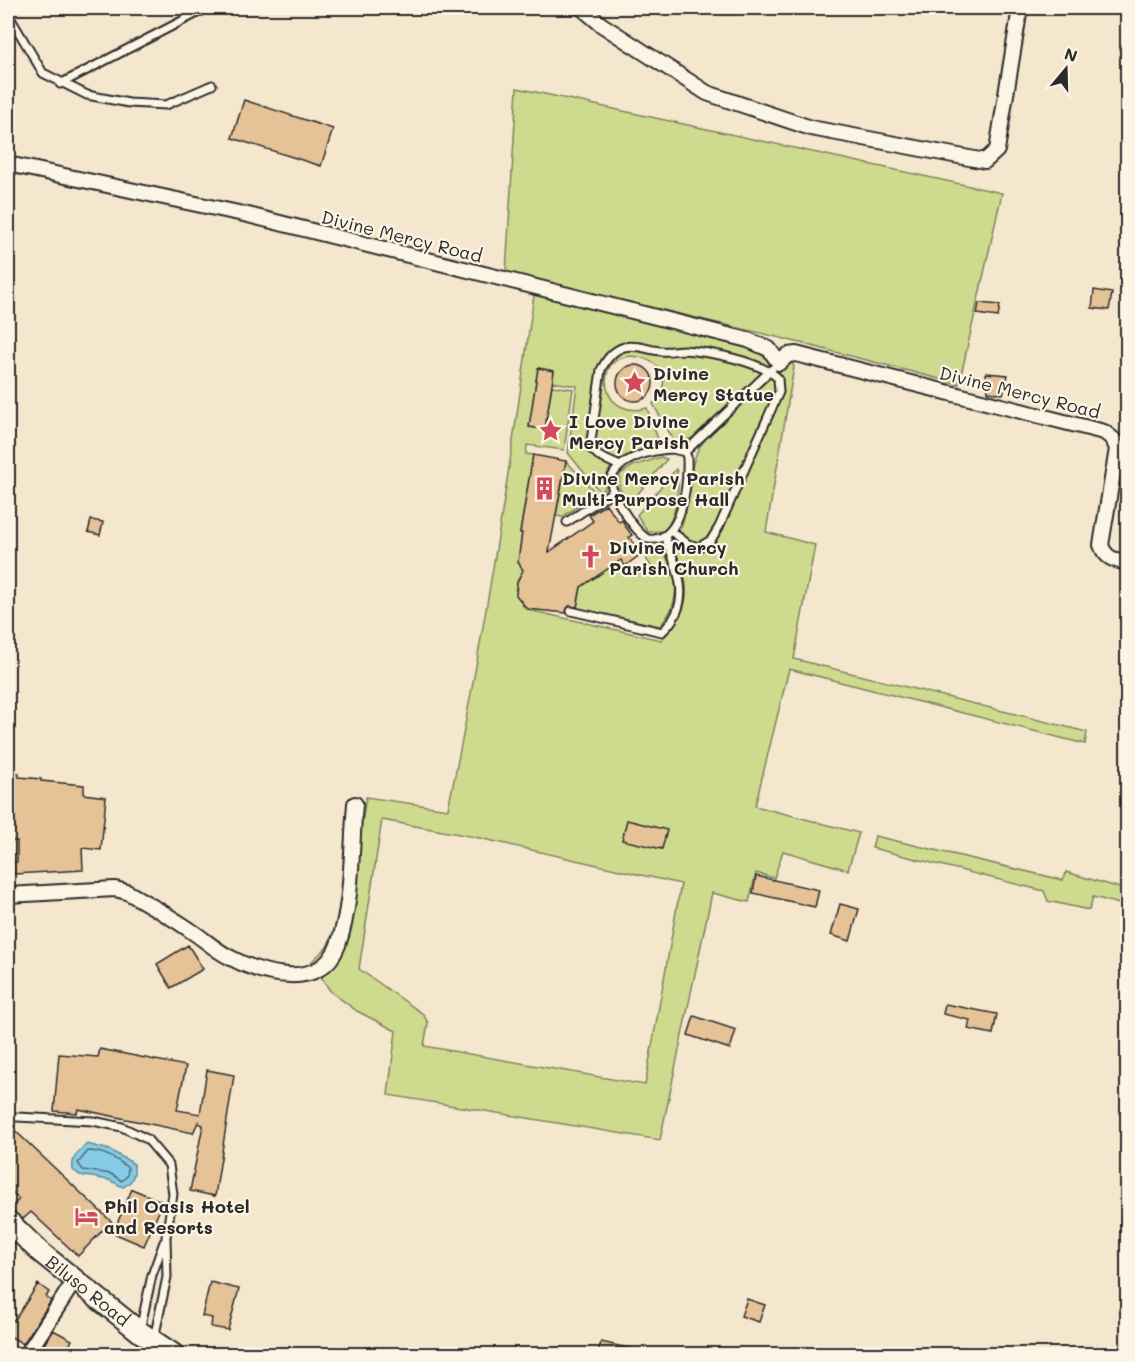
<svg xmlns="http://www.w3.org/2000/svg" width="1135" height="1362" font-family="Mali,sans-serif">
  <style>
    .green { fill: #cedb8e; stroke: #7c835c; stroke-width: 1.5; fill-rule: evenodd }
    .water { fill: #85cbe6; stroke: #618b9b; stroke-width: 1.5 }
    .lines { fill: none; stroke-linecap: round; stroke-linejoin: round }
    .shore { stroke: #4f6b76; stroke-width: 1.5 }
    .building { fill: #e6c297; stroke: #2b2b2b; stroke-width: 1.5 }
    .lane-casing { stroke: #2b2b2b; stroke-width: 11 }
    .street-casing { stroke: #2b2b2b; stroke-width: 18 }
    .secondary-casing { stroke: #2b2b2b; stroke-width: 24 }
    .lane { stroke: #fcf5e5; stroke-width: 7 }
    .street { stroke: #fcf5e5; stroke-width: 14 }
    .secondary { stroke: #fcf5e5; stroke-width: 20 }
    .labels { text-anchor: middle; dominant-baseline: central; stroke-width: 4.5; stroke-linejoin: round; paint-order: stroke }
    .street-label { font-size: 18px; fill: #2b2b2b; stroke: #fcf5e5 }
    .poi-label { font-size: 18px; font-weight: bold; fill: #2b2b2b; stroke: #fcf5e5; text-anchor: start }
  </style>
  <rect width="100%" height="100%" fill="#f5e6ce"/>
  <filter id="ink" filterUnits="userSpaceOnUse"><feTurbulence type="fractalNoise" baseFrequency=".0167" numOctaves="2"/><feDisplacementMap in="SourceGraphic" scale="12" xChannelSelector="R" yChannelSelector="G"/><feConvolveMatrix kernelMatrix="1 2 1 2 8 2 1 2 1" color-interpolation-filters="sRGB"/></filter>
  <g filter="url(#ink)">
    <!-- green -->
    <path class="green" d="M517,88L1002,193L959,384L777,337L506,273Z
      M534,295L732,343L754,350L773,363L692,438L676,444L653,404C695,357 597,333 607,388C611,407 630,413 647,408L660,445C636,451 604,457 605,488L600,492L568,453L577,386L552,382L554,371L538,368L529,427L545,429L552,386L573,389L564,450L527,445L526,454L533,455L520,532L522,533L518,561L524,572L515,589L523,606L533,611L661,640C695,606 691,583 671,542C694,519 684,478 698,450C710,427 769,380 791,360L794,367L766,532L815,545L794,659L1087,732L1085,744L789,669L755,806L859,833L848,870L783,851L774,878L756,873L749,902L712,893L660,1140L388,1095L396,1031L357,1011L331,992L311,962L327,947L339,918L348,815L363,817L366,797L448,809C484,639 510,467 534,295ZM382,820L475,837L681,884L645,1085L424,1046L428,1023L423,1014L359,969Z
      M661,457L667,459L630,503L619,488L620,474L633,466Z
      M566,461L597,494L562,517L556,516Z
      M676,469C681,484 676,521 663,531L648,532L637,515Z
      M661,547C678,575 683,600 660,626L577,608L581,587L617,562L624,572L631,568L636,576L651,566L645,557Z
      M875,836L1063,880L1066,872L1127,890V906L1093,897L1089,910L1048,901L1044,891L872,848Z"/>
    <!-- water -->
    <path class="water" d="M87,1144L110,1150L134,1164C135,1175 133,1182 123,1187L109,1180L80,1175L73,1170C71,1158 78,1151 87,1144Z"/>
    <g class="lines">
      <!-- shore -->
      <path class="shore" d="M88,1151C103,1151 117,1159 128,1168L127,1176L122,1181L111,1174L83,1170L78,1163Z"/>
    </g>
    <!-- building -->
    <path class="building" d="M244,100L333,129L321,166L232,138Z
      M1094,290L1112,293L1109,310L1092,308Z
      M979,303L1000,305L998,317L977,314Z
      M617 383a18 18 0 1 1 36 0a18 18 0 1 1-36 0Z
      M538,368L554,371L545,429L529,427Z
      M986,373L1008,375L1003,394L988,392Z
      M533,455L566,461L549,552L593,521L589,515L606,504L619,522L622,520L626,527L632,535L629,537L641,554L625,566L621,560L581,587L577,607L569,606L566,613L527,609L516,595L517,582L523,570L518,562L522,533H520Z
      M91,520L103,522L100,535L88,532Z
      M8,773H19V777L41,779V781L84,785V794L106,797L101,850L82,848L83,870L14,874L13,862H17V841L8,840Z
      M627,820L667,830L662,849L622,840Z
      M756,876L819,890L815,907L753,893Z
      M840,904L859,909L850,941L831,935Z
      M188,945L203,969L171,988L157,964Z
      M945,1004L997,1014L993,1034L968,1029L970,1020L943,1014Z
      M694,1016L736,1030L730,1049L688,1035Z
      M100,1049L186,1066L177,1110L200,1114L207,1070L234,1075L215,1196L190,1191L203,1125L198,1123L199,1120L193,1133L78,1109L77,1113L54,1111L59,1054L98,1057Z
      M8,1124L116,1226L132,1189L163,1202L144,1246L104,1229L78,1256L31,1212L23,1219L10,1209L19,1199L8,1188Z
      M210,1282L239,1289L228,1330L211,1327L212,1318L202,1316Z
      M38,1284L49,1292L46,1297L51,1301L23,1344L8,1335V1324L16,1318Z
      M747,1299L765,1305L759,1322L741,1316Z
      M53,1330L72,1340L65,1354H38Z
      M601,1342L633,1349V1354H598Z"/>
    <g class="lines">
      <defs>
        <path id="lane" d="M8,14L43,73L87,95L129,103L166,105L212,85
          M60,84L207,8
          M672,449L685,452L687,457C688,483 683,544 648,539C635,532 610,495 611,479C619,458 651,450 672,449Z
          M685,452L772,369
          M620,466L600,457L590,448L601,370C606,360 612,351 624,347C637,344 648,350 661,351C669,352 676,350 684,350C711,352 759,361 778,378L779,392L719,527L711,540L699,547L688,544L672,532
          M567,522L612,492
          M571,611L662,632C694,603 678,571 665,537
          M17,1117L93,1121L122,1127L147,1139L169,1165L173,1194L166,1237L167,1277L154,1339
          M140,1330L152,1275L164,1242"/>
        <path id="street" d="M582,8L602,25L707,93L811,128L985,161L997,150L1020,8
          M8,164L248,215L748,340L769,349L779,363L788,355L796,354L1104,432L1113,439L1117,449L1101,545C1106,559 1114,560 1128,563
          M8,895L115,889L127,892C148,904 170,916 190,930C204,939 216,951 231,958C264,975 321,991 338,945C353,904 351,848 355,804
          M27,1354L75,1280"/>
        <g id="secondary">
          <path id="s1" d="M8,1221L39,1251L140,1332L173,1354"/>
        </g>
      </defs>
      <!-- lane casing -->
      <use href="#lane" class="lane-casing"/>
      <!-- street casing -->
      <use href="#street" class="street-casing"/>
      <!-- secondary casing -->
      <use href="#secondary" class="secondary-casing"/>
      <!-- lane -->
      <use href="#lane" class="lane"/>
      <!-- street -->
      <use href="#street" class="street"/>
      <!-- secondary -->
      <use href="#secondary" class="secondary"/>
    </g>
  </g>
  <!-- icons -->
  <defs>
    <symbol id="sight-bare" viewBox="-9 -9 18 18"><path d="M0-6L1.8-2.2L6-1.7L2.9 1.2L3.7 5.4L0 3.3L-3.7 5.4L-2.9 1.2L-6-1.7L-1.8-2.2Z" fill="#d1495b" stroke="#fcf5e5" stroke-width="2.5" paint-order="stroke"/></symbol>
    <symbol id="building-bare" viewBox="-9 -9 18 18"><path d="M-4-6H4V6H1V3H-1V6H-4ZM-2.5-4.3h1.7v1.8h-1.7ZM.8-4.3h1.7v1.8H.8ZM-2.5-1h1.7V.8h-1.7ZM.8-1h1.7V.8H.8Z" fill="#d1495b" stroke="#fcf5e5" stroke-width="2.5" paint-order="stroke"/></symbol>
    <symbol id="church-bare" viewBox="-9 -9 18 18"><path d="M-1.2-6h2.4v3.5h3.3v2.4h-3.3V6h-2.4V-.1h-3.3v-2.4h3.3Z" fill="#d1495b" stroke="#fcf5e5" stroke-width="2.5" paint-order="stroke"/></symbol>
    <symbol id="hotel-bare" viewBox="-9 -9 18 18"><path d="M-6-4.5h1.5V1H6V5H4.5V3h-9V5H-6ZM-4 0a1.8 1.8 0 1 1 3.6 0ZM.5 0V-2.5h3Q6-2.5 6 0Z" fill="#d1495b" stroke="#fcf5e5" stroke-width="2.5" paint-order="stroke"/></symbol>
  </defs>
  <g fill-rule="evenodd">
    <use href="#sight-bare" x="618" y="366" width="33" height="33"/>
    <use href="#sight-bare" x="534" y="414" width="33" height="33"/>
    <use href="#building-bare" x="528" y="472" width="33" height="33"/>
    <use href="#church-bare" x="574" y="540" width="33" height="33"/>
    <use href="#hotel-bare" x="70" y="1200" width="33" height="33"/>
  </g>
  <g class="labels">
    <!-- street labels -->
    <g class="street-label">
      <text transform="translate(402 236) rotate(14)">Divine Mercy Road</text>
      <text transform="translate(1020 392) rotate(14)">Divine Mercy Road</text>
      <text stroke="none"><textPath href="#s1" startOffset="106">Biluso Road</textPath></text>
    </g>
    <!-- poi labels -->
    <g class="poi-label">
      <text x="653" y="373">Divine<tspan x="653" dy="21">Mercy Statue</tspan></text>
      <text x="569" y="421">I Love Divine<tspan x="569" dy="21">Mercy Parish</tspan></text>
      <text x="562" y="478">Divine Mercy Parish<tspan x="562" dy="21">Multi-Purpose Hall</tspan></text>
      <text x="609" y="547">Divine Mercy<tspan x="609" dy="21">Parish Church</tspan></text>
      <text x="104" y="1206">Phil Oasis Hotel<tspan x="104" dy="21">and Resorts</tspan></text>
    </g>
  </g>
  <!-- margin -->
  <rect width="1135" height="1362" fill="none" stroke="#fcf5e5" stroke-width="30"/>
  <rect x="15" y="15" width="1105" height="1332" fill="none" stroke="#2b2b2b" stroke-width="2" filter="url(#ink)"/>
  <!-- north arrow -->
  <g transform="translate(1066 69) rotate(19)" stroke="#fcf5e5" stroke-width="4.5" paint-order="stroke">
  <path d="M0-4.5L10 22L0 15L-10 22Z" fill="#2b2b2b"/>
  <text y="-9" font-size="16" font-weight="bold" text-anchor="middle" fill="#2b2b2b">N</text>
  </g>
</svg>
